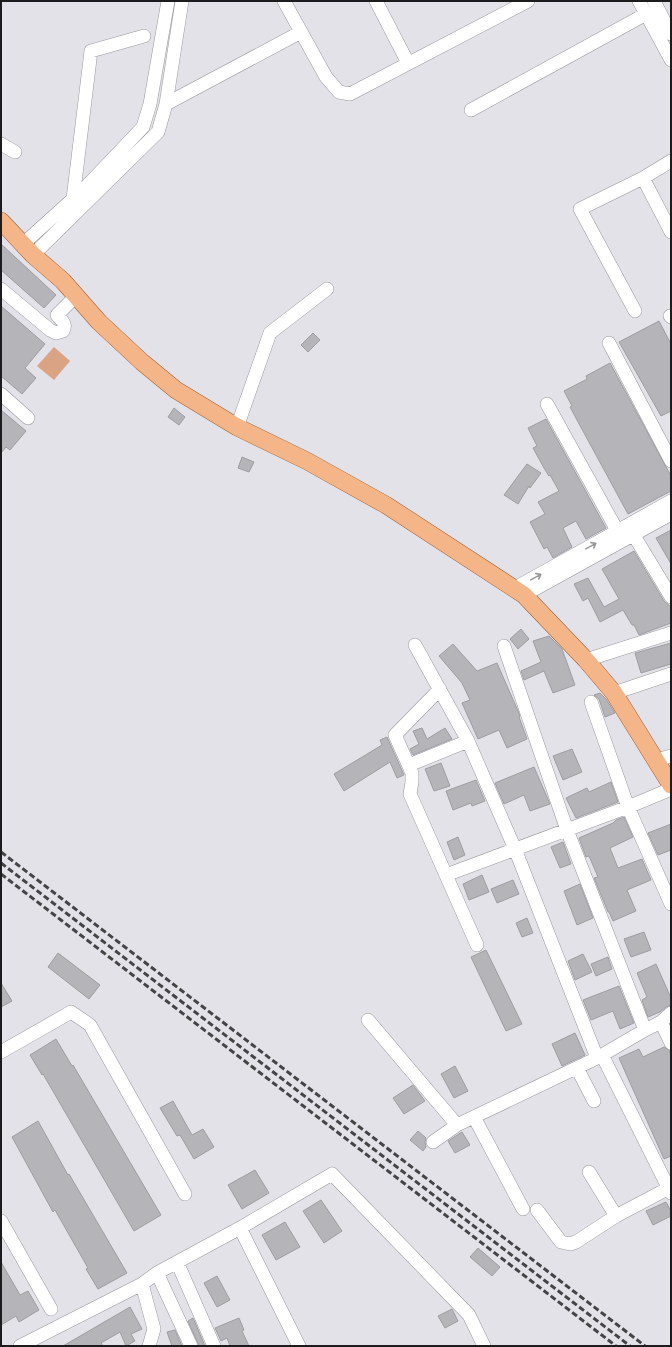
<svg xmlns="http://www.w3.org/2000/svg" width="672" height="1347" font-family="Cabin,sans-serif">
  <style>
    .green { fill: #daa484 }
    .building { fill: #b4b4b9; stroke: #9d9da2 }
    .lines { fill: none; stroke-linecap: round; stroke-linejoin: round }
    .minor-casing { stroke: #98989d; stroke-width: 14 }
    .major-casing { stroke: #a46031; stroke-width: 18 }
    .minor { stroke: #fff; stroke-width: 13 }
    .major { stroke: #f4b589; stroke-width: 17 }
    .rail { stroke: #444447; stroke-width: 3; stroke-dasharray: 6 3; stroke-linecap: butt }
    .oneway { stroke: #99999a }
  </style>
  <rect width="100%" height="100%" fill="#e2e2e8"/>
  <!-- green -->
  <path class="green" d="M54,347L70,361L54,380L37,366Z"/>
  <!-- building -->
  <path class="building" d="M1,244L56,295L44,308L1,270Z
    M1,306L45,344L25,368L36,378L22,394L1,376Z
    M659,321L671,344V411L661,416L619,342Z
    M313,333L320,340L308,352L301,345Z
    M610,363L671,476V491L628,514L577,420L570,407L572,406L564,391L587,379L586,376Z
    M174,408L185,417L179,425L168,417Z
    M1,410L26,431L10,450L6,447L1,453Z
    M546,419L606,528L586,539L576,521L563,528L572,547L553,558L547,547L544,549L530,522L545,514L538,502L559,491L550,475L549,476L544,468L533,448L537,446L528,428Z
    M242,457L254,462L249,472L238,468Z
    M527,464L541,473L530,488L529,486L518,504L504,495Z
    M671,530V564L656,538Z
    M634,551L664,601L671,607V623L639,635L634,625H632L623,610L600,622L588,598L583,601L574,584L588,578L604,607L619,599L602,569Z
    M521,629L529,639L518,649L510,639Z
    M549,636L562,649L575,685L553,693L544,671L524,680L521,671L541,662L533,641Z
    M671,643V664L641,673L635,653Z
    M453,644L477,671L497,663L518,711L520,716L519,717L527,739L507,748L499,730L478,739L462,703L470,700L462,683L439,656Z
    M600,693L606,699L615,713L605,717L599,699L594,695Z
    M422,728L427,739L445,728L452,739L413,755L410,749L419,744L413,731Z
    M387,737L404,775L397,778L390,762L344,791L334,774L382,745L380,740Z
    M572,749L582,772L563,780L553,756Z
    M441,763L450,786L434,791L425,769Z
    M534,767L550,804L530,811L524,795L504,804L495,783Z
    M476,780L485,801L472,806L471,803L453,810L446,791Z
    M611,782L618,802L576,818L566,798L587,788L589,792Z
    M624,817L633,837L610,848L618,868L642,859L651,880L627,890L636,911L613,921L609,912H608L594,878L598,877L589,856L586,857L579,838L613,823L616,820Z
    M671,824V850L658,855L648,833Z
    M458,837L465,855L454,860L447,842Z
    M563,842L571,864L560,868L551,847Z
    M482,875L489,892L469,900L463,884Z
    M513,880L519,894L497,903L491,889Z
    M580,884L593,918L577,925L564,891Z
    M527,918L533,933L522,937L516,923Z
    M644,932L651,950L631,957L624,939Z
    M486,950L522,1024L506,1031L471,957Z
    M58,953L100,985L89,999L48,967Z
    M583,954L592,972L575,980L568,961Z
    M608,957L612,969L596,976L591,964Z
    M656,964L671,998V1005L666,1007L660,1012L648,1017L642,1000L647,997L637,973Z
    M1,983L12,1001L1,1007Z
    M619,986L634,1023L620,1029L613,1011L591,1020L583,1000Z
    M575,1033L585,1055L562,1066L552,1044Z
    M56,1039L72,1066L73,1065L161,1215L134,1231L43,1074L42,1075L30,1055Z
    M664,1047L669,1050L671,1056V1156L664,1159L619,1058L639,1049L643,1057Z
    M455,1066L468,1091L454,1098L441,1074Z
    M413,1085L425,1101L404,1114L393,1098Z
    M173,1101L192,1135L203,1129L214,1147L194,1159L180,1135L177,1136L160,1108Z
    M38,1121L68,1175L69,1174L127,1273L98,1289L86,1269L88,1268L55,1210L53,1212L12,1137Z
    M418,1131L426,1138L425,1142L426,1147L423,1151L410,1140Z
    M462,1132L470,1145L455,1153L448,1141Z
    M255,1170L269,1193L242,1209L228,1185Z
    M321,1200L342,1231L324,1243L303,1211Z
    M666,1202L671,1211V1216L653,1225L646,1211Z
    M285,1222L300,1247L276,1260L262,1235Z
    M478,1248L500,1267L492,1276L470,1257Z
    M1,1262L20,1295L28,1291L39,1310L19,1322L16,1316L1,1325Z
    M217,1276L230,1300L217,1307L204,1283Z
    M130,1307L142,1329L131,1334L135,1341L126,1346L120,1332L101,1343L103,1346H63Z
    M452,1309L458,1321L445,1328L438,1316Z
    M193,1318L205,1346H199L188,1321Z
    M239,1318L244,1330L242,1331L249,1346H230L227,1338L221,1341L215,1328Z
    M175,1330L182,1346H172L167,1332Z"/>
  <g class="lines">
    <defs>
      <path id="minor" d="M284,1L326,77L339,92L350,94L528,1
        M376,1L408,63
        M639,1L671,60
        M654,1L671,34
        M166,104L301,32
        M471,110L646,14
        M1,144L15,152
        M643,178L671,232
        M73,199L91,51L144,36
        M23,244L84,189L143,127L150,104L168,1
        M33,255L158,132L166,104L182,1
        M1,289L50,330L56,333L63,331C67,324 62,321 57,315L76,296
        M635,311L580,209L643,178L671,161
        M670,316L671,317
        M609,343L671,461
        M1,394L28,418
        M547,404L618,532
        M237,427L270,333L327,289
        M633,534L671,597
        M515,588L671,501
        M524,595L671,514
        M415,645L468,741L515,849L597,1058L645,1030L661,1022L671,1013
        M504,646L567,830L645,1030
        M586,660L671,633
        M440,689L395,735L412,773V782L410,794L477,945
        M614,693L671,674
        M591,702L628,807L671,904
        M656,760L671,756
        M409,765L468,741
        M446,875L628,807L671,789
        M368,1020L457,1125
        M661,1022L671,1043
        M1,1052L71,1012L90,1025L185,1194
        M602,1055L671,1193
        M577,1068L594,1101
        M474,1117L523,1209
        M433,1142L457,1125L597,1058
        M589,1172L616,1216
        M537,1210L561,1242L570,1244L576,1242L616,1216L669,1188
        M1,1221L51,1309
        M240,1228L299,1346
        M177,1262L214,1346
        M157,1273L191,1346
        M142,1284L154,1329L149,1346
        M20,1346L142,1284L157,1273L240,1228L332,1174L469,1315L484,1346"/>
      <path id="major" d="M1,221L33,255L63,281L99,322L142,362L176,390L237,427L307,461L386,505L524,595L586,660L614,693L671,785"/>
    </defs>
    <!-- minor casing -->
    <use href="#minor" class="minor-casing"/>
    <!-- major casing -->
    <use href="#major" class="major-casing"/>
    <!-- minor -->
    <use href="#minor" class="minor"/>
    <!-- major -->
    <use href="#major" class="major"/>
    <!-- rail -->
    <path class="rail" d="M1,852L645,1346
      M1,863L630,1346
      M1,874L616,1346"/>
  </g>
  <!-- one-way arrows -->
  <defs><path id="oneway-shaft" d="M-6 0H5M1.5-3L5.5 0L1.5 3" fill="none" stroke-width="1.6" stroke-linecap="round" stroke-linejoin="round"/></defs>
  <g class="oneway">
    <use href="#oneway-shaft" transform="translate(591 546) rotate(-29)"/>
    <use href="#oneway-shaft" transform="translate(536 577) rotate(-29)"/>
  </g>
  <!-- border -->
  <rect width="672" height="1347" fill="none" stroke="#1c1c1e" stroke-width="4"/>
</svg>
